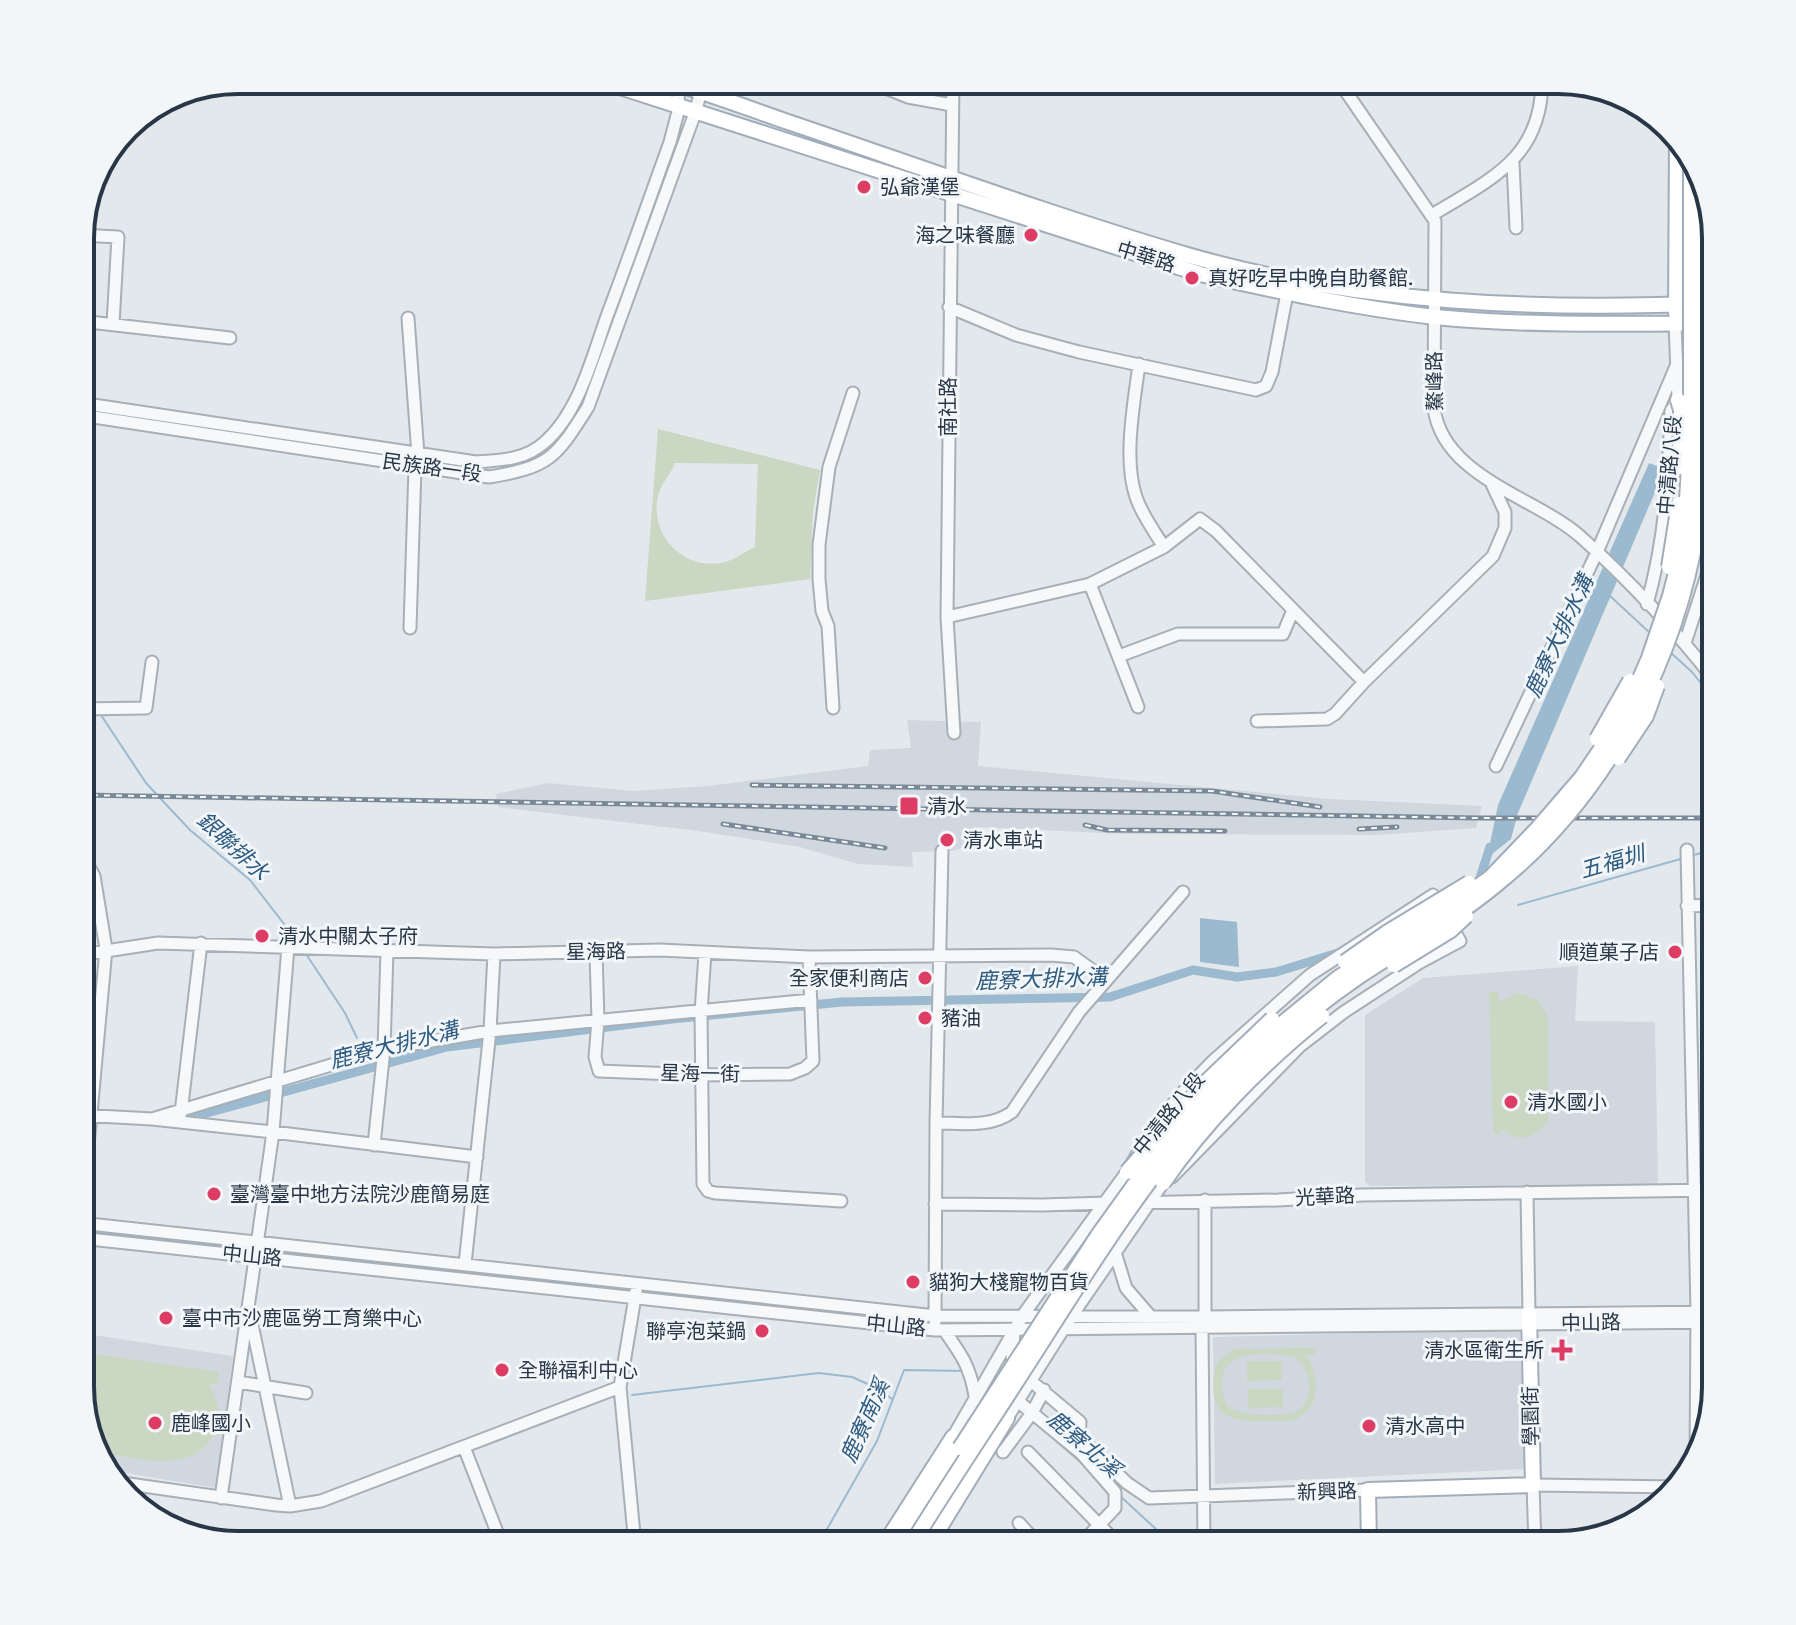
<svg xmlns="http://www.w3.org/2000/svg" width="1796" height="1625" font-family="Signika,'Noto Sans TC',sans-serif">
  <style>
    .built { fill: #d1d7df }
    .green { fill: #cad7c3; fill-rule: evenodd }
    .water { fill: #9bbad0 }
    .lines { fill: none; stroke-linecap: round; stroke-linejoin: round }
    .stream { stroke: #9bbad0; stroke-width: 2 }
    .canal { stroke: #9bbad0; stroke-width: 9 }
    .minor-casing { stroke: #a7afb7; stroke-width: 15 }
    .major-casing { stroke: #a1adba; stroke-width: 18 }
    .minor { stroke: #f6f8fa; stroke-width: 11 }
    .major { stroke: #fff; stroke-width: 14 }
    .rail-casing { stroke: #7a8998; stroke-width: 5 }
    .rail { stroke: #f3f6f9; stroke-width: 2; stroke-dasharray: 6; stroke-linecap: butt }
    .major-bridge-casing { stroke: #a1adba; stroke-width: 18; stroke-linecap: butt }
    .major-bridge { stroke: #fff; stroke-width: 14 }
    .poi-dot { fill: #dd3c65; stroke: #f3f6f9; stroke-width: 3 }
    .labels { text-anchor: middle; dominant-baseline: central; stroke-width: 6; stroke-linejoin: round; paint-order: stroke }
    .poi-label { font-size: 20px; fill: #283747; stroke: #f3f6f9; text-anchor: start }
    .street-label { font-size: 20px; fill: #283747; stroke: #f3f6f9 }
    .water-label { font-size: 22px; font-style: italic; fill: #2e5b80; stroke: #f3f6f9 }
    .rim { fill: none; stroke: #283747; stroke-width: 4 }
  </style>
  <rect width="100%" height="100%" fill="#e3e8ec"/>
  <!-- built -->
  <path class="built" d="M907,720L981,722L978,766L1330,799L1482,806L1476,828L1378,835L1124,834L977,827L978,843L952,851L912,852L913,867L858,864L800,847L698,831L498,807L496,794L548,783L633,791L707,786L868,766L870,750L911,748Z
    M1578,966L1575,1021L1655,1022L1658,1185L1370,1186L1365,1182V1015L1423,978Z
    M1520,1329L1525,1469L1215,1484L1213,1337Z
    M80,1333L233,1356L216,1488L107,1470L92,1448L80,1397Z"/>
  <!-- green -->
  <path class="green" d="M658,429L820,470L813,512L810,579L645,601ZM675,463L758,464L755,547C743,552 734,561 721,563C682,570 649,533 658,496C661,483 671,474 675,463Z
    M1498,991L1499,1002L1518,993L1537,999L1548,1017V1121C1535,1138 1519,1144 1502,1129L1501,1134H1493L1489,992Z
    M1315,1348V1354L1306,1355C1320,1374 1322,1410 1295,1419C1286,1422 1274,1421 1264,1421C1232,1421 1209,1417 1214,1377C1215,1363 1224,1353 1236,1349ZM1292,1356C1310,1365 1317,1398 1298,1410C1285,1418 1240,1416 1228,1407C1224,1399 1221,1391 1222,1382C1223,1348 1268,1354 1292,1356Z
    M80,1352L219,1372L217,1384H209C217,1399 222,1415 215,1432C193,1478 133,1457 94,1451L80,1397Z
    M1247,1361H1282V1380L1247,1381Z
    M1248,1389H1283V1407L1248,1408Z"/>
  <!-- water -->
  <path class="water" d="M1649,463L1662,468L1655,492L1518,813L1511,839L1487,858L1498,805Z
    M1200,918L1237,922L1239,967L1200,962Z"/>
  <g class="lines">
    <!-- stream -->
    <path class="stream" d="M1609,595L1651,634
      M1670,652L1692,672L1716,702
      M80,683L93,704
      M99,712L146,783L190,830L250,880L298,942
      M1690,856L1716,849
      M1518,905L1684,858
      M306,954L345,1013L357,1038
      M632,1395L819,1373L852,1377L879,1389L892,1399
      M1032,1420L1085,1466
      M1120,1496L1169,1541L1168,1545
      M818,1545L877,1441L904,1370L964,1371"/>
    <!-- canal -->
    <path class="canal" d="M1474,884L1479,881L1490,847
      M185,1119L447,1047L672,1019L842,1002L1110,997L1193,970L1237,977L1276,972L1341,952"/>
    <defs>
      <path id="minor" d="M865,80L908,97L952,105
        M953,80L947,617L954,733
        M1338,80L1435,221L1434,408C1443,478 1537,497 1582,538C1630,581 1676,631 1716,682
        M1513,163L1516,228
        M1432,215C1491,179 1542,158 1542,80
        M80,235L118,237L113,324
        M949,307L1016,335L1079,352L1256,390L1266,386L1272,372L1287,293
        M408,318L418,455L415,467L410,628
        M80,321L230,338
        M1139,364C1134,404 1123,459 1136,497C1142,515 1154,531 1164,547
        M80,403L476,462C502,460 525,460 545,442C579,412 592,358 607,316C629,258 649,200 670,142L679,108L677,80
        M80,415L489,477C551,467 556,457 588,407L695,113L704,80
        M1090,584L1138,707
        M1647,604C1666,536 1668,481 1671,411L1678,400L1675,323
        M947,617L1090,584L1164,547L1200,519L1216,531L1364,682L1493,556L1505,528V512L1491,482
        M1685,643L1709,569L1716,526
        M1119,656L1178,634H1283L1293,610
        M833,708L828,626L822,611L819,579V545L829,467L853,393
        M80,709L146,708L152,662
        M1257,721L1327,719L1335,714L1364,682
        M1496,766L1597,552L1677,364
        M1687,850L1697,1312L1696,1460
        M80,860L87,863L94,876L106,949L81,1223
        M1687,906L1716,905
        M596,952L598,1021L595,1057L599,1071L701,1075L790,1074L805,1068L813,1061L809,957
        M705,953L701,1012L703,1184L708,1191L715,1193L841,1201
        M80,955L158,943L494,954L660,950L809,957L1051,955L1074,957L1106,980
        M181,1113L201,943
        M80,1115L152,1119L273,1132L477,1157
        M152,1119L384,1049L490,1031L811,1000
        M936,1123C960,1123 991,1128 1012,1112L1079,1012L1183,892
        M374,1145L384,1049L387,951
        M1172,1177L1300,1046L1344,1012L1419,963L1460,941L1450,924
        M1527,1192L1529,1314
        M1129,1203L1278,1200L1362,1195L1716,1190
        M935,1204L1042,1205L1107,1203
        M80,1223L936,1316L1205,1317L1716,1312
        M80,1238L935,1330L1716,1322
        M1115,1252L1126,1288L1151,1317
        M465,1264L490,1031L494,954
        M250,1315L290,1506
        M935,1322L936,1123L942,851
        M944,1330C961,1354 970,1366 975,1396
        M1014,1334L1012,1357L1025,1376L1080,1422L1079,1437L1127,1483L1149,1498L1368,1490
        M238,1382L306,1393
        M1019,1402L1081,1453L1115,1492V1508L1080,1545
        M1007,1418L1071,1317L1163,1183
        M953,1437L1023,1315L1127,1172L1152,1129L1183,1092L1213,1061L1310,975L1433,895L1441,909
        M464,1447L502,1545
        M1003,1452L1032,1413L1044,1390
        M1028,1452L1119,1545
        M115,1482L276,1505L290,1506L321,1501L620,1387
        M221,1498L273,1132L288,947
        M1019,1523L1039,1545
        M552,1545L634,1536L670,1537
        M635,1545L620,1387L636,1291
        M1204,1545L1202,1326L1205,1317V1200
        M1535,1545L1533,1485L1678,1487"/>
      <path id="major" d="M598,80L1200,274C1277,291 1356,308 1435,317C1528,326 1622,324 1716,323
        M664,80C705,92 745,107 785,121C918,166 1052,215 1187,255C1358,304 1540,311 1716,303
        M1676,313L1677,137
        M884,1545L953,1437
        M899,1545L960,1448
        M929,1545L1007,1418
        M1369,1545L1368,1490L1533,1485L1529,1314"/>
    </defs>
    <!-- minor casing -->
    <use href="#minor" class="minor-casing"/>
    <!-- major casing -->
    <use href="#major" class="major-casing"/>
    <!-- minor -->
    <use href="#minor" class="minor"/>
    <!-- major -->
    <use href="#major" class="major"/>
    <defs>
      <path id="rail" d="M752,785L1212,791L1320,807
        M80,795L1478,818H1716
        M723,824L885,848
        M1085,825L1107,830L1225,831
        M1359,829L1397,827"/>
    </defs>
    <!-- rail casing -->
    <use href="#rail" class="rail-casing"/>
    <!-- rail -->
    <use href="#rail" class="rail"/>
    <defs>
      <path id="major-bridge" d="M1678,400L1681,410L1680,467
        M1711,433L1715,392
        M1703,545L1709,482
        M1669,567L1679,504
        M1597,739L1630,681
        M1618,758L1646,716L1657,686
        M1345,962L1388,932L1469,883
        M1394,965L1451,930L1466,916
        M1127,1172L1203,1085L1272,1019
        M1163,1183C1204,1123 1264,1062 1322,1016
        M960,1448L1099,1234L1145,1170L1216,1085L1267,1036L1338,978L1452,905L1490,878L1538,828L1582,777L1624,715L1649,658L1670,596L1685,538L1691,426V158
        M911,1545C952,1479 996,1414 1038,1348C1094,1260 1152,1167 1225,1091C1265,1049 1310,1010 1358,977C1404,946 1454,920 1497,884C1599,802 1667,679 1693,552C1704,497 1703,432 1703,376C1703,309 1702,242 1703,175"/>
    </defs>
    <!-- major-bridge casing -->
    <use href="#major-bridge" class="major-bridge-casing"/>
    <!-- major-bridge -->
    <use href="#major-bridge" class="major-bridge"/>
  </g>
  <!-- markers -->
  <g class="poi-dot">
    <circle cx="864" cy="187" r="8"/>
    <circle cx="1031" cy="235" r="8"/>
    <circle cx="1192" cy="278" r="8"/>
    <rect x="899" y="796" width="20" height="20" rx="4"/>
    <circle cx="947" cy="840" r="8"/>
    <circle cx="262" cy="936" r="8"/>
    <circle cx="1675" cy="952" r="8"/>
    <circle cx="925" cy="978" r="8"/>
    <circle cx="925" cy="1018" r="8"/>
    <circle cx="1511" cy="1102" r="8"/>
    <circle cx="214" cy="1194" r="8"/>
    <circle cx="913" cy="1282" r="8"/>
    <circle cx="166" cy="1318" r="8"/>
    <circle cx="762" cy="1331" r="8"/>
    <path d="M1558 1338h8v8h8v8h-8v8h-8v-8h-8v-8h8z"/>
    <circle cx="502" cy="1370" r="8"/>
    <circle cx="155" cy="1423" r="8"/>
    <circle cx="1369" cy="1426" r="8"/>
  </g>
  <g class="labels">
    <!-- poi labels -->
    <g class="poi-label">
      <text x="880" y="187">弘爺漢堡</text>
      <text x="1015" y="235" text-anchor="end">海之味餐廳</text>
      <text x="1208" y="278">真好吃早中晚自助餐館.</text>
      <text x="927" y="806">清水</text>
      <text x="963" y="840">清水車站</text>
      <text x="278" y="936">清水中關太子府</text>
      <text x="1659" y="952" text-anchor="end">順道菓子店</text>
      <text x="909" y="978" text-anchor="end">全家便利商店</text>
      <text x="941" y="1018">豬油</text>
      <text x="1527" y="1102">清水國小</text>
      <text x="230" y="1194">臺灣臺中地方法院沙鹿簡易庭</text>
      <text x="929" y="1282">貓狗大棧寵物百貨</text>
      <text x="182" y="1318">臺中市沙鹿區勞工育樂中心</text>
      <text x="746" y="1331" text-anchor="end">聯亭泡菜鍋</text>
      <text x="1544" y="1350" text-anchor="end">清水區衛生所</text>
      <text x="518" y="1370">全聯福利中心</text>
      <text x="171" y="1423">鹿峰國小</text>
      <text x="1385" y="1426">清水高中</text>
    </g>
    <!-- street labels -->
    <g class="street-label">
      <text transform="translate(1146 257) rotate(17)">中華路</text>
      <text transform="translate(1435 381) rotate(-91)">鰲峰路</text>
      <text transform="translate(948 407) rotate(-90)">南社路</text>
      <text transform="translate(1670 465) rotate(-85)">中清路八段</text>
      <text transform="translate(432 468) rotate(8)">民族路一段</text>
      <text transform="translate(596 952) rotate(-1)">星海路</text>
      <text transform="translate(700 1074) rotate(1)">星海一街</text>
      <text transform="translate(1169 1114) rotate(-51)">中清路八段</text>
      <text transform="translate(1325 1197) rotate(-3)">光華路</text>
      <text transform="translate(252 1256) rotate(6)">中山路</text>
      <text transform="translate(1591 1323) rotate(-1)">中山路</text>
      <text transform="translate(896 1326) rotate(6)">中山路</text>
      <text transform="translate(1531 1416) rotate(-91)">學園街</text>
      <text transform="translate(1327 1492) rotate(-2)">新興路</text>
    </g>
    <!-- water labels -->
    <g class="water-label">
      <text transform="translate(1559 636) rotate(-65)">鹿寮大排水溝</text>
      <text transform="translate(233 846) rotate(43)">銀聯排水</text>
      <text transform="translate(1612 862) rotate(-16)">五福圳</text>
      <text transform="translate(1041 979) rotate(-2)">鹿寮大排水溝</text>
      <text transform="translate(394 1045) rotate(-14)">鹿寮大排水溝</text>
      <text transform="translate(865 1421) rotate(-66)">鹿寮南溪</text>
      <text transform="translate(1084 1444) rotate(41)">鹿寮北溪</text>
    </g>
  </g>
  <!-- crop -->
  <path d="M0 0H1796V1625H0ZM238 94H1558A144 144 0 0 1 1702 238V1387A144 144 0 0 1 1558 1531H238A144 144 0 0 1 94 1387V238A144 144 0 0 1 238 94Z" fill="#f3f6f9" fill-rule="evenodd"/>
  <path class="rim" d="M238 94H1558A144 144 0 0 1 1702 238V1387A144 144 0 0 1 1558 1531H238A144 144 0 0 1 94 1387V238A144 144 0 0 1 238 94Z"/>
</svg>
